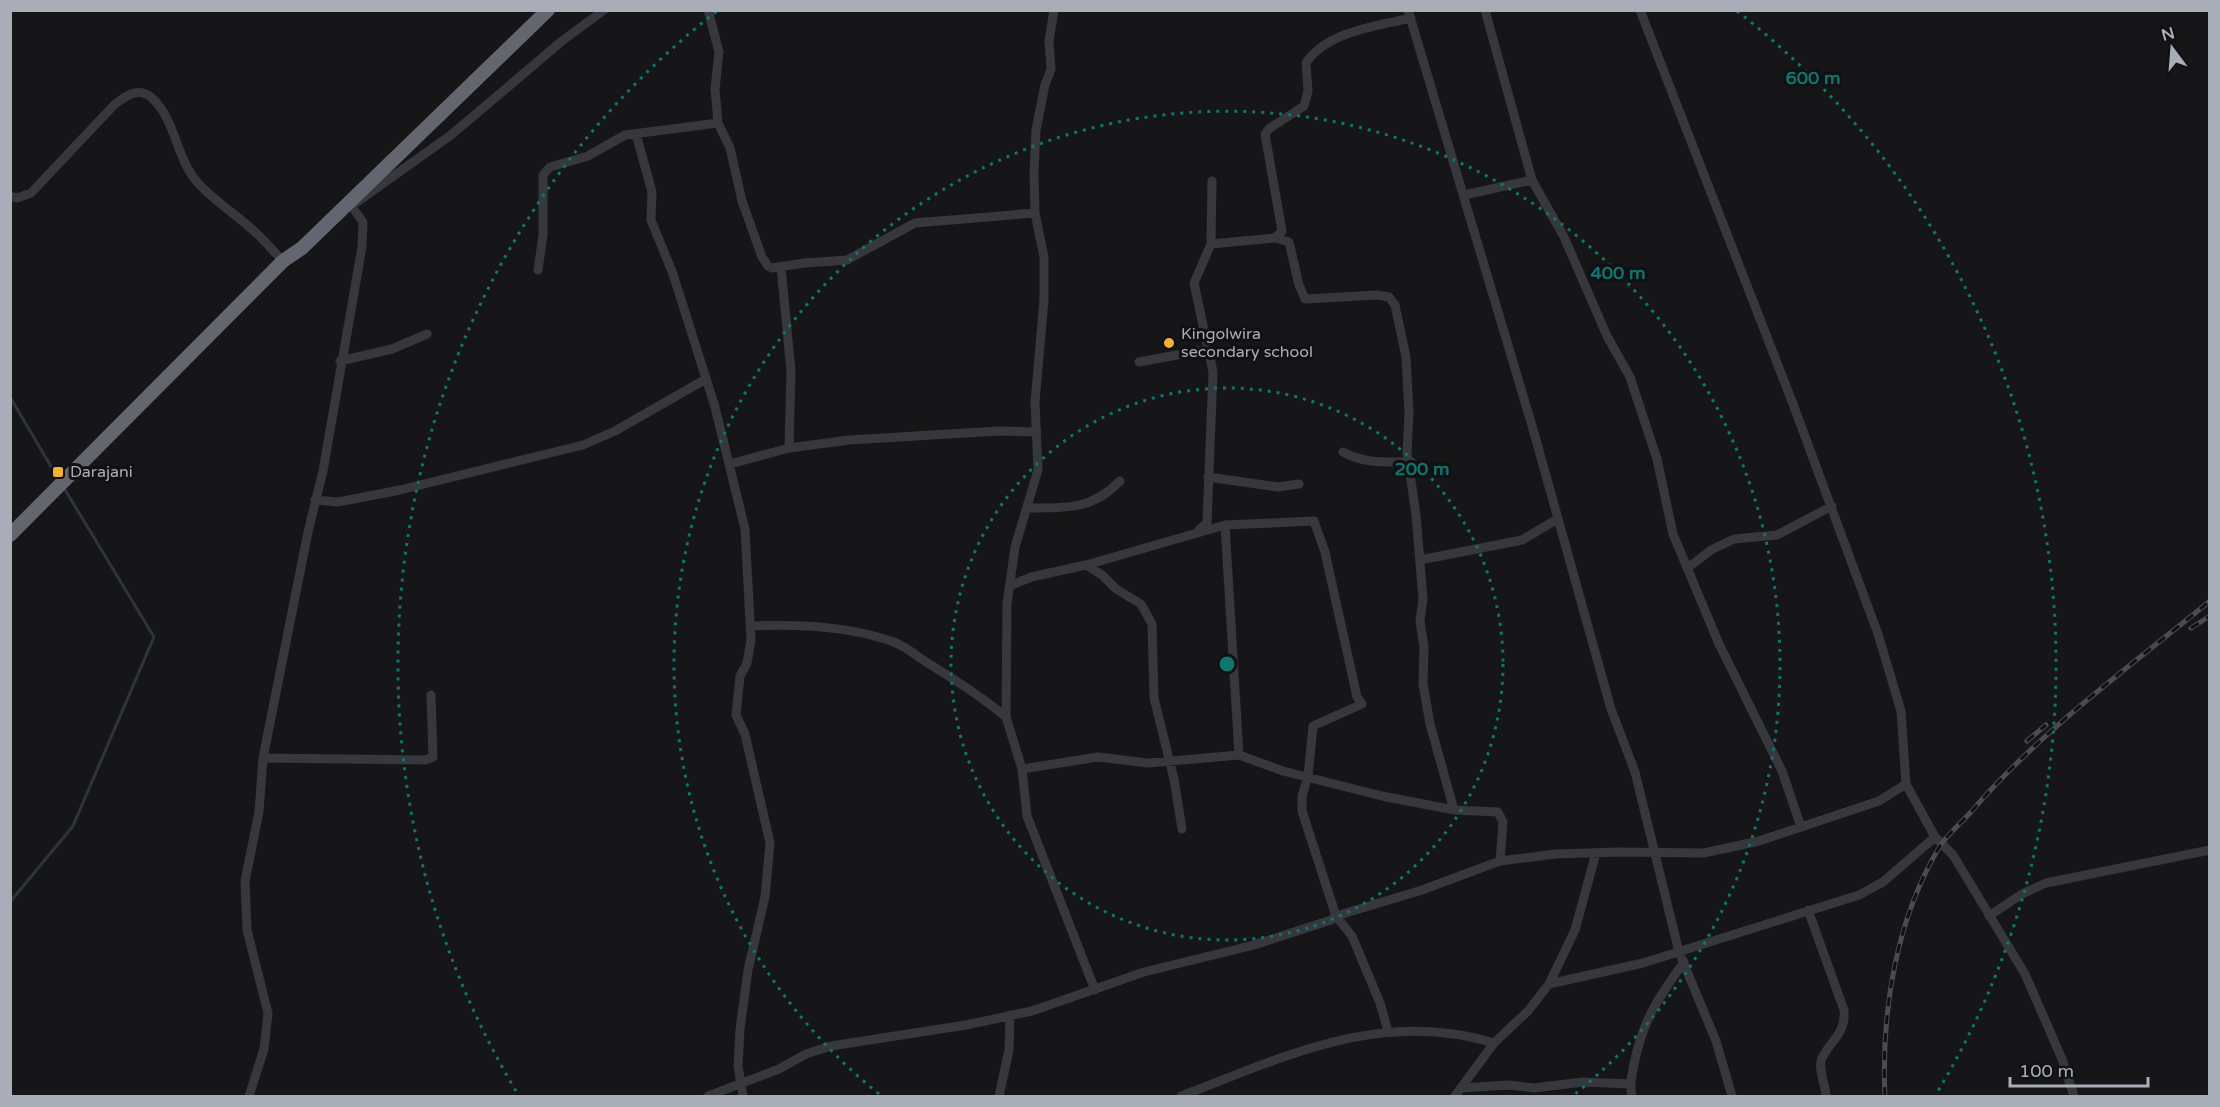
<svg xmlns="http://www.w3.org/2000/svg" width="2220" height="1107" font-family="'Varela Round',sans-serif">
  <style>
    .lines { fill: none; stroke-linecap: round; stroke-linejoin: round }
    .stream { stroke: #2c353c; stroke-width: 3 }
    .minor { stroke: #37383d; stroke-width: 9 }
    .highway { stroke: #63666e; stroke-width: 14 }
    .rail-casing { stroke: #4a4c52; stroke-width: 5 }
    .rail { stroke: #111113; stroke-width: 3; stroke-dasharray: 9; stroke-linecap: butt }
    .ring { fill: none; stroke: #0f766e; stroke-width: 3; stroke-dasharray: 3 6 }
    .poi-dot { fill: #f2b134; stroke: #111113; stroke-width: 2 }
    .labels { text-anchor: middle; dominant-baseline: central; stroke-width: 6; stroke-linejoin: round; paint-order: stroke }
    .poi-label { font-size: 16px; fill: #a8adb8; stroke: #111113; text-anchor: start }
    .centre { fill: #0f766e; stroke: #111113; stroke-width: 3 }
    .ring-label { font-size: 18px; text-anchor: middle; font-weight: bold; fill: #0f766e; stroke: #111113; stroke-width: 6; stroke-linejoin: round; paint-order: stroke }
  </style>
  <rect width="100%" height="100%" fill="#161618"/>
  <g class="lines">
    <!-- stream -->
    <path class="stream" d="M10,397L59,480
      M10,902L73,826L154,637L64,488"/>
    <!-- minor -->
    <path class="minor" d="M708,10L719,52L715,89L718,123L730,148L742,201L762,257L768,266L772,268L804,263L847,260L915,223L1035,213
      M1054,10L1049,41L1051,69L1045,85L1036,130L1034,172L1035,213L1044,257V300L1035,402L1038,470L1015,547L1007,604L1006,717L1022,769L1027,816L1095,990
      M1408,10L1533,429L1611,709L1635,772L1679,952L1716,1041L1732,1096
      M1485,10L1532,180L1564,237L1607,336L1630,377L1657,459L1673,534L1719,644L1782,771L1801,827
      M1640,10L1793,404L1878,634L1901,711L1906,784L1935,837L1953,855L2025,974L2062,1059L2074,1096
      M636,134L652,192L651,220L673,274L715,407L745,529L751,640L747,663L740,676L736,715L745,734L770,843L765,897L748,970L740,1029L738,1066L743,1096
      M1464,195L1532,180
      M10,196L17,198L31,193L115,104C126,96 139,86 152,98C176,120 176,159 198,183C215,202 239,216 257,234C266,242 274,252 283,261
      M357,202L451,135L562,41L604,10
      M1275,238L1282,231L1265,134L1270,128L1304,106L1308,91L1306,63C1326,32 1376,26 1411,18
      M1211,244L1275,238L1289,242L1299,285L1305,299L1377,295L1389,297L1395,305L1406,357L1409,413L1407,453L1416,515L1423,599L1420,621L1424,647L1423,684L1430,724L1454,810
      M781,267L791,371L789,448
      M538,270L543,235V175L550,167L588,156L625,135L718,123
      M340,361L392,349L427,334
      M1139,362L1209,349
      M1343,452C1365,464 1384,462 1408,462
      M730,464L789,448L849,440L999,431L1037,432
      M1208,477L1278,487L1299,484
      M315,500L338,502L400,490L583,445L615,431L706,379
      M1028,508C1066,508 1092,510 1120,481
      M1225,525L1239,755
      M1199,530L1207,523L1213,372L1194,283L1211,244L1212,181
      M1420,560L1522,540L1556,520
      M1086,565L1102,575L1116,589L1141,604L1152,624L1154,698L1174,779L1182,829
      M1689,567L1711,550L1734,539L1777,535L1832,506
      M1010,586L1031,577L1086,565L1225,525L1314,521L1325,552L1357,697L1362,704L1313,726L1308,777L1302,796V811L1336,916L1352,936L1380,1003L1388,1031
      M751,626C797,624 852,626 896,643C908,648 919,658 931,665C957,681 982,697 1006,717
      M263,758L425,760L433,757L431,695
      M1022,769L1098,757L1148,763L1239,755L1283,771L1382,796L1454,810L1498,812L1503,822L1500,861
      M1808,910L1844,1010C1846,1033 1832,1039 1822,1058C1817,1068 1826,1085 1826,1096
      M1989,916L2022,894L2046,883L2210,850
      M1549,984L1643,963L1859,895L1883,882L1935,837
      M1462,1088L1509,1085L1534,1088L1583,1082L1631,1084
      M249,1096L264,1049L268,1013L247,930L245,881L259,812L263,758L308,532L323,471L362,247L363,222L348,201
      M708,1096L779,1069L806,1054L831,1046L966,1025L1032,1011L1144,972L1254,945L1331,920L1336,916L1422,890L1500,861L1556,854L1619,852L1704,853L1759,841L1879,801L1906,784
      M999,1096L1009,1050L1010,1015
      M1181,1096C1284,1057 1382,1008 1494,1043
      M1455,1096L1494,1043L1528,1011L1549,984L1575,930L1596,853
      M1632,1096C1629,1086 1632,1074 1634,1064C1643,1020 1658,998 1684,962"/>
    <!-- highway -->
    <path class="highway" d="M10,535L283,261L302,248L548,10"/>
    <defs>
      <path id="rail" d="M2191,628L2210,616
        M2027,741L2046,725
        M1885,1096C1881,1012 1896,919 1940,846C1948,834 1961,823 1971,812C2039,732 2128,668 2210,601"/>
    </defs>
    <!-- rail casing -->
    <use href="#rail" class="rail-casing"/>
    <!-- rail -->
    <use href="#rail" class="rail"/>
  </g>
  <!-- distance rings -->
  <g class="ring">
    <circle cx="1227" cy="664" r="276"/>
    <path d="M879 1094A553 553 0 1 1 1575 1094"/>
    <path d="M516 1091A829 829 0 0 1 717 11M1737 11A829 829 0 0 1 1938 1091"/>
  </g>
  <!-- markers -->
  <g class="poi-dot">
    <circle cx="1169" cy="343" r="6"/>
    <rect x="52" y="466" width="12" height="12" rx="3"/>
  </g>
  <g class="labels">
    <!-- poi labels -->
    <g class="poi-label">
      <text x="1181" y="334">Kingolwira<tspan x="1181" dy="18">secondary school</tspan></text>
      <text x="70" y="472">Darajani</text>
    </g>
  </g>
  <circle cx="1227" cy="664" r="9" class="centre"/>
  <g class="ring-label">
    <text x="1813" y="84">600 m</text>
    <text x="1618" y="279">400 m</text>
    <text x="1422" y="475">200 m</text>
  </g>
  <!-- border -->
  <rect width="2220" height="1107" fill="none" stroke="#a8adb8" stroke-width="24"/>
  <!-- north arrow -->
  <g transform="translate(2172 48) rotate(344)" stroke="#111113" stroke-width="4.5" paint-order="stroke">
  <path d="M0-4.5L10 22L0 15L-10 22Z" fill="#a8adb8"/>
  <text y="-9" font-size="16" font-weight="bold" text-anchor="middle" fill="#a8adb8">N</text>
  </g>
  <!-- scale -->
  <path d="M2010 1077v9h138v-9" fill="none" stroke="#a8adb8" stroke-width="3"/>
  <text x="2019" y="1077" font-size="18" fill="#a8adb8" stroke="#111113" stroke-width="4.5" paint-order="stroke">100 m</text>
</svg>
